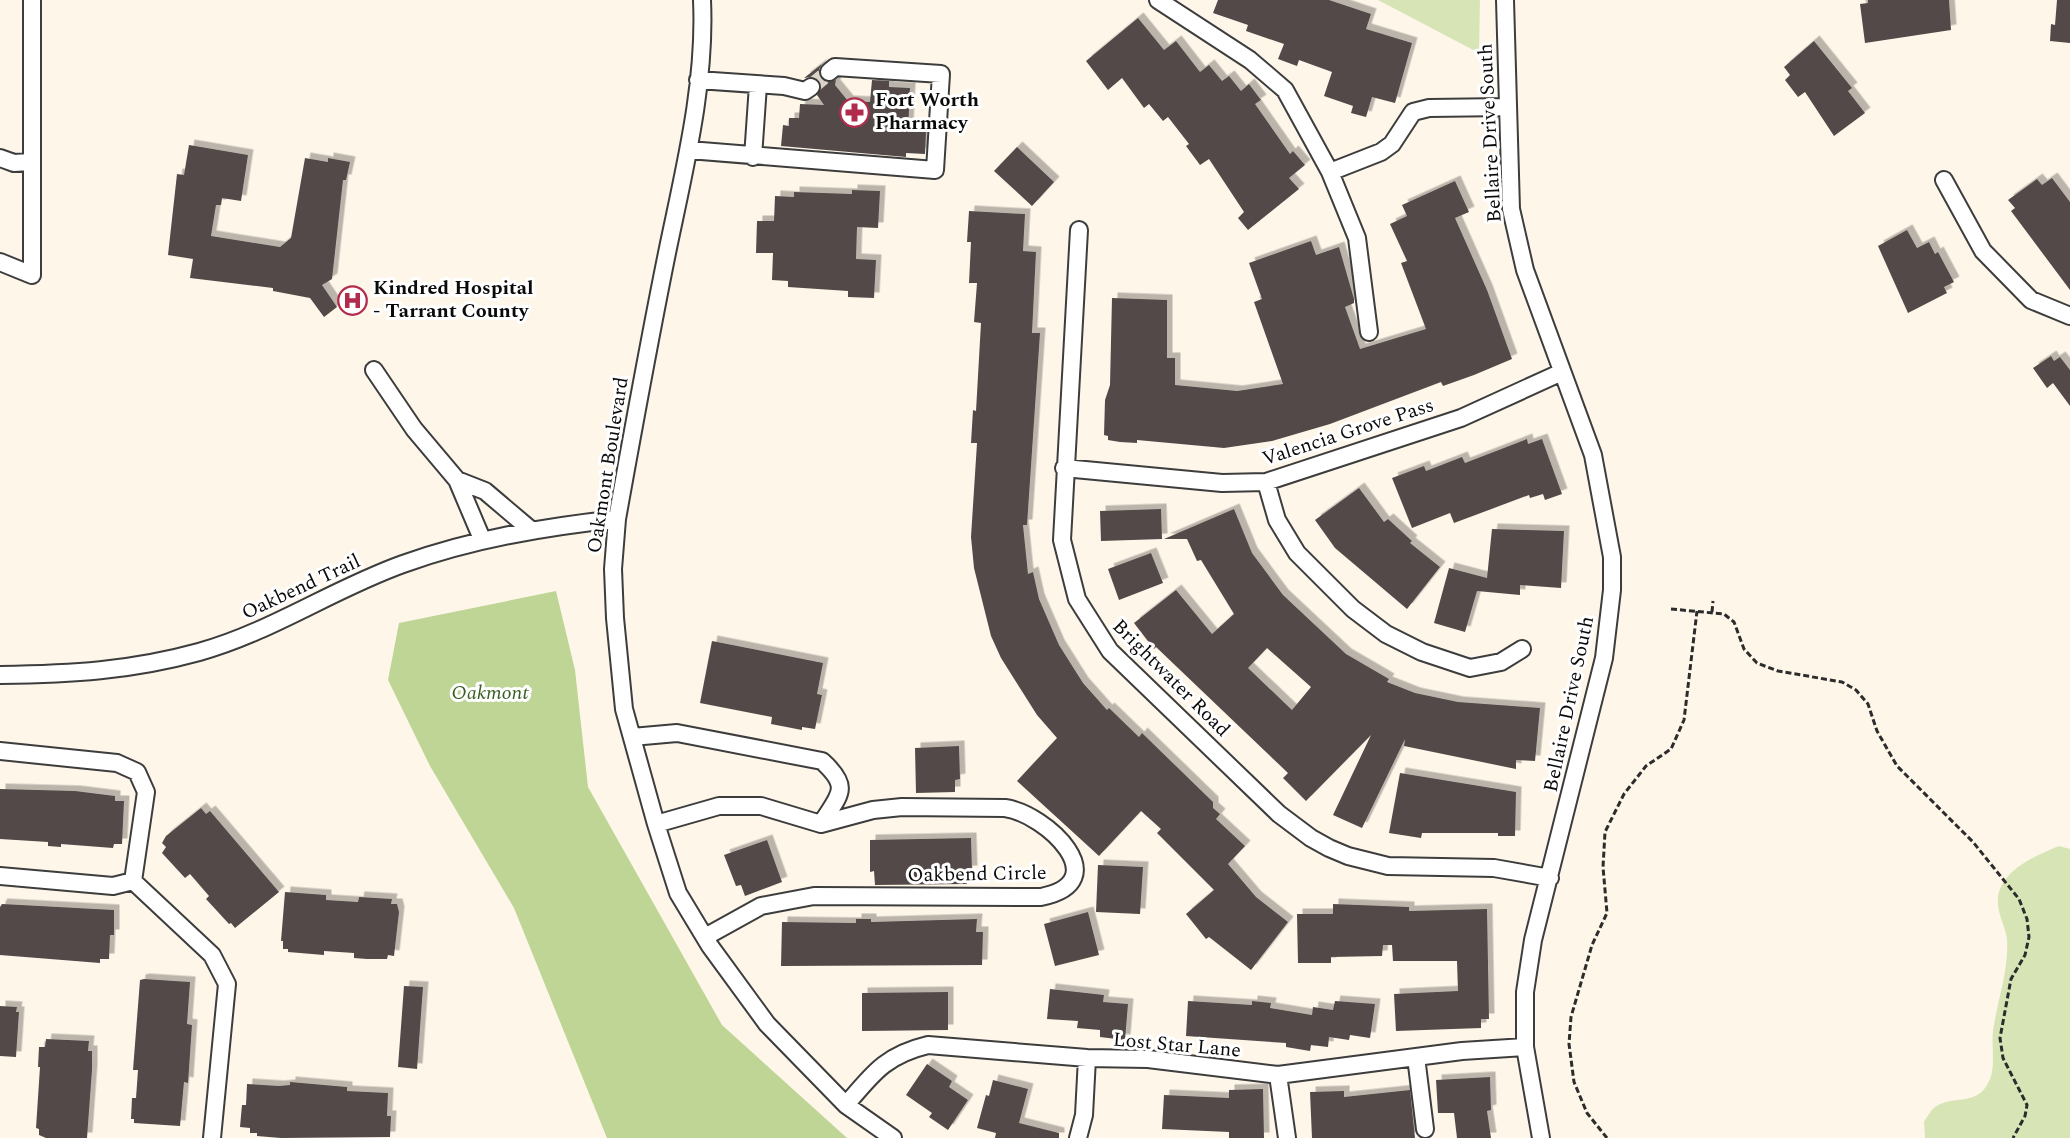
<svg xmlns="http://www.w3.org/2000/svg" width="2070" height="1138" font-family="Spectral,serif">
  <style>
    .green { fill: #d7e5b6 }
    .forest { fill: #bed596 }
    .building { fill: #524a48; fill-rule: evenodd; filter: url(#shadow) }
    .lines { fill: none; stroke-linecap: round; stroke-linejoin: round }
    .minor-tunnel { stroke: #d9d3c8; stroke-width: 16; stroke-dasharray: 16 8; stroke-linecap: butt }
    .minor-casing { stroke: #3d3d3d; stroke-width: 20 }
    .path { stroke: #2c2c2c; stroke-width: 3; stroke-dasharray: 6 3; stroke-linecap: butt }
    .minor { stroke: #fff; stroke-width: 16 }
    .labels { text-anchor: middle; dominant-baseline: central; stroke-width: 6; stroke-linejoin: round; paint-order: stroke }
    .poi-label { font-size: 20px; font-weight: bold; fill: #0a0a0a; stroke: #fff; text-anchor: start }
    .street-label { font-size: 20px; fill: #0a0a0a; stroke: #fff }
    .park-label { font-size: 20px; font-style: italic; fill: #385d20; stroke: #fff }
  </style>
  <defs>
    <filter id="shadow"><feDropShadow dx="5.5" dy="-5.5" stdDeviation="0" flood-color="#0004"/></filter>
  </defs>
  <rect width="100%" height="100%" fill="#fef6e9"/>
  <!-- green -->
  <path class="green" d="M1378,0H1480L1479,53Z
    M2059,846L2070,849V1138H1925L1924,1122C1927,1117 1930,1111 1935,1107C1952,1095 1975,1106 1987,1085C1997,1069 1991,1048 1993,1031C1997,1001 2009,971 2007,940C2006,928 1999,917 1998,905C1995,872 2035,856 2059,846Z"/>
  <!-- forest -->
  <path class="forest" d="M556,591L575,670L588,787L722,1025L847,1138H607L514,908L430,766L388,680L399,623Z"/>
  <!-- building -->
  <path class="building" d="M1218,0H1329L1371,14L1366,29L1412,43L1395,103L1372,97L1366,117L1351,113L1353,106L1324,96L1332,72L1299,60L1297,66L1278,59L1284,44L1246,31L1248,25L1213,13Z
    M1868,0H1949L1951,30L1865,43L1860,4L1868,3Z
    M2057,0H2070V43L2050,41L2051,24L2055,25Z
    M1138,18L1164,50L1176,41L1200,72L1209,65L1222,81L1229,76L1241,91L1249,84L1261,100L1255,104L1290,154L1293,151L1305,165L1289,178L1299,189L1248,230L1238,218L1244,212L1209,159L1200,165L1186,146L1189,144L1168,117L1163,121L1149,104L1144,108L1122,78L1108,90L1086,61Z
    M1814,41L1852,88L1848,91L1865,113L1834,136L1805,92L1798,97L1785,80L1790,75L1784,67Z
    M822,64L819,69L821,78L826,82L836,80L835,85L848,101L870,102L872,80L889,81V87L910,88L908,131L926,132L925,154L906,153V157L781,146L783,125L789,126V118H799L800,104L824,105L817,95L821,87L819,81L811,77L804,78Z
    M189,145L248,155L241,201L222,198L221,205H216L211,236L280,247L291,238L305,158L328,162V158L350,162L346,180H343L332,279L322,285L337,307L324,317L310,298L273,291V288L190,278L193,259L168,255L177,174L184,175Z
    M1017,147L1054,182L1032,206L994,171Z
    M2052,178L2070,202V290L2011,211L2015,208L2008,200L2037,179L2042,185Z
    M1455,181L1469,212L1455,218L1487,290L1512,359L1474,375L1443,386L1441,382L1330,424L1272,441L1224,448L1137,440V443L1120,442L1108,440V436L1104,435L1105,400L1110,385L1112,298L1167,300V358H1175V385L1237,391L1283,384L1254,302L1262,299L1249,263L1311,241L1316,255L1339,247L1354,299V303L1345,307L1360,349L1426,329L1401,263L1407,261L1390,224L1407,216L1402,205Z
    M852,190L880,191L878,228L857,227L856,259L876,260L874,298L848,297V291L788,287V281L772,280L773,253H756L757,221H774L775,196L794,197V192L852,194Z
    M969,211L1025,214L1023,251L1036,252L1032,333H1040L1027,525H1023L1028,574L1033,572L1039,599L1059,645L1083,683L1107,710L1109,708L1139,737L1142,733L1213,802V808L1220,814L1216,819L1245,846L1228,864L1256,897L1288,922L1251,970L1209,937L1206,939L1186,914L1214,890L1157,833L1161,829L1141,811L1099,856L1017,781L1057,738L1037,715L1001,658L991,636L974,568L971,537L977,443H971L973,410L976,411L981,323L974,322L977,283H969L971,242H967Z
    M1907,230L1917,248L1929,242L1935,254L1938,252L1954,282L1944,287L1947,293L1908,313L1878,246Z
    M2051,356L2054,361L2060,357L2070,370V406L2053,383L2047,388L2033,368Z
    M1527,439L1528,444L1542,439L1562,494L1545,500L1543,494L1530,498L1529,495L1454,523L1450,513L1412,528L1392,478L1424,466L1426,471L1462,457L1465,463Z
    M1359,488L1384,522L1388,519L1412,541L1410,543L1440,567L1407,609L1335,548L1315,520Z
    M1161,509L1162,539L1101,541L1100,511Z
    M1234,509L1252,553L1283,595L1346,654L1389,679L1387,682L1415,693L1458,702L1540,708L1535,761L1516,760V769L1404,746L1405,739L1362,828L1333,815L1371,735L1306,801L1283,778L1288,773L1156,647L1154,649L1134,623L1176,590L1212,634L1234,614L1201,560L1197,561L1187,539H1164ZM1267,648L1311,687L1292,710L1248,668Z
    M1492,529L1564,531L1561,588L1520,585V595L1477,591L1465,632L1434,623L1449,568L1487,578Z
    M1151,553L1163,583L1119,600L1108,569Z
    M712,641L823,663L817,694L822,695L815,729L802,727V730L771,724L772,717L700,703Z
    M959,746L960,779L955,780V792L916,793L915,748Z
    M1400,773L1516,792L1515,836H1498V833H1422L1421,838L1389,833Z
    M0,789L75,791L115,796V801H124L122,844H114L113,848L61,844V847L48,846V842L0,839Z
    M201,808L206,814L210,811L279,892L235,928L231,923L229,924L206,899L209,896L190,874L185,878L162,853L166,847L162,843L166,836Z
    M971,838L972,871H967V884L875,885L874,871L870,872V840Z
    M767,840L782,882L745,896L741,885L736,886L724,855Z
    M1098,865L1143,867L1140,914L1096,912Z
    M285,892L326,895V900L358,902L359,897L392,899L391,904H397L399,912L394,956L388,955L387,959H367L354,958V953L324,951V955L288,952V949H283V941H281Z
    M2,904L114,910V935H110L109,959H100V963L0,955V907Z
    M1333,904L1409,907V911L1487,909L1489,1019H1481V1028L1396,1031L1394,994L1458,991L1457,961H1393L1392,945H1383L1382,956L1331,957V963H1298L1297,914H1333Z
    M1088,912L1099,955L1055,966L1044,924Z
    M856,919H871V922L977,919L976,932H983L982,965L781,966L782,922L856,923Z
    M144,979L190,982L187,1024L192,1025L188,1083L184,1082L180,1126L134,1123V1119H131L132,1098H136L138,1070H133L140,980Z
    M404,986L423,987L417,1069L398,1067Z
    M1050,989L1104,995L1103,1002L1128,1004L1125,1040L1100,1037V1030L1077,1028L1078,1021L1047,1019Z
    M948,992V1030L862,1031V993Z
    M1188,1001L1252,1005V1001L1271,1003L1270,1008L1312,1015L1313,1007L1333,1010L1335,1001L1375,1004L1370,1038L1350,1035L1349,1040L1329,1037L1328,1047L1311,1045L1310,1051L1286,1047V1043L1186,1036Z
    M0,1006L17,1007L16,1012H19L16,1057L0,1056Z
    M46,1039L89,1041L88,1051H92V1070L87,1138H46L39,1135V1129L36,1128L40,1067H38L39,1047H45Z
    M927,1064L952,1081L949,1087L968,1100L948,1130L929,1117L932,1113L906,1095Z
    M1490,1077L1491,1110L1487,1111L1491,1138H1457L1454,1113H1438L1436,1080Z
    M993,1080L1028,1089L1019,1123L1059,1133V1138H995L996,1133L977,1128L986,1095L989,1096Z
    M290,1082L347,1087V1091L388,1093L387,1116H391L390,1137L281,1138L257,1136V1133H250V1128L240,1127L242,1105H246L247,1084L279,1086L290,1085Z
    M1263,1089L1264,1138H1229V1132L1162,1129L1164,1095L1229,1098V1090Z
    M1410,1090L1415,1138H1312L1310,1092L1344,1091V1097Z"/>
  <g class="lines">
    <!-- minor-tunnel -->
    <path class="minor-tunnel" d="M811,87L829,72"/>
    <defs>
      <path id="minor" d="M702,0C706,85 684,170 667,253C649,342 633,430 617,519L613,569L615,618L624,709L656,824L678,893L710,946L767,1024L846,1105L893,1138
        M1158,0L1250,60L1285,90L1330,172L1357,238L1369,332
        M1505,0L1511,209L1525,270L1593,455L1612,557V590L1604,658L1533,940L1525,992V1047L1541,1138
        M698,80L784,86L805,91L811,87
        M689,150L935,170L941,74L835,67L829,72
        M753,157L758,85
        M0,158L14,163L30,162
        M1330,172L1381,152L1392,144L1413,112L1429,108L1507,107
        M1944,180L1983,251L2031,300L2070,316
        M1079,230L1062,540L1077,599L1110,651L1279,814L1311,838L1329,848L1348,856L1388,866L1494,868L1550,878
        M0,262L32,275V0
        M374,370L414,429L457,480L482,539
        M1064,468L1222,483L1266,482L1461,418L1562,372
        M457,480L485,491L531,530
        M1266,482L1277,520L1297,553L1353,609L1386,634L1422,652L1470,668L1501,662L1522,649
        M0,675C71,674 130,671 199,652C271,632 333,589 403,564C473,539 544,527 617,519
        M632,737L677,733L822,761C852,788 839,795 821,824
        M0,751L117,763L137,772L146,792L133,881
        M656,824L719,806H761L821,824L873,810L902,807L1005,808C1047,814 1117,882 1041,897L814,896L761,906L705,937
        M0,876L113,886L133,881L212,955L227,984L212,1138
        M1416,1057L1425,1129
        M1278,1075L1287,1138
        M846,1105C873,1073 886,1055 928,1045L1087,1058L1148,1059L1278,1075L1462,1051L1525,1047
        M1078,1138L1084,1115L1087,1058"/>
    </defs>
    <!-- minor casing -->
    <use href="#minor" class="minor-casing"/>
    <!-- path -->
    <path class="path" d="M1671,609L1724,614L1734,622L1744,649L1757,663L1778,671L1842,682L1856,690L1868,704L1877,731L1897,766L1973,842L2019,899L2027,919L2029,937L2025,955L2011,979L2000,1038L2003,1058L2027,1105L2025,1116L2013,1138
      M1712,612L1713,601
      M1607,1138L1587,1113L1574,1082L1569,1044L1571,1017L1592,945L1607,913L1603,867L1605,832L1624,794L1646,766L1671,749L1684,720L1697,611"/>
    <!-- minor -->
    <use href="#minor" class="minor"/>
  </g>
  <!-- icons -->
  <defs>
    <symbol id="pharmacy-ring" viewBox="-11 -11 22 22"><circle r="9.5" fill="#fff" stroke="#b12c4c" stroke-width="1.5"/><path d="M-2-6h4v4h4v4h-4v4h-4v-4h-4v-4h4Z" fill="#b12c4c"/></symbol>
    <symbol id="hospital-ring" viewBox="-11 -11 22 22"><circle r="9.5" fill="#fff" stroke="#b12c4c" stroke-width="1.5"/><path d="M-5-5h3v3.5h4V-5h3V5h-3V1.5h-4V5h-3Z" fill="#b12c4c"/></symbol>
  </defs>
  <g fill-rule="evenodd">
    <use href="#pharmacy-ring" x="838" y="96" width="33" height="33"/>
    <use href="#hospital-ring" x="336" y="284" width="33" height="33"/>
  </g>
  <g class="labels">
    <!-- poi labels -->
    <g class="poi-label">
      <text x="875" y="100">Fort Worth<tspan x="875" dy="23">Pharmacy</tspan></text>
      <text x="373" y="288">Kindred Hospital<tspan x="373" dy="23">- Tarrant County</tspan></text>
    </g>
    <!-- street labels -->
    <g class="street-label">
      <text transform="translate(1490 133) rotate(-93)">Bellaire Drive South</text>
      <text transform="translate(1348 432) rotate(-18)">Valencia Grove Pass</text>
      <text transform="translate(608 465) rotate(-81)">Oakmont Boulevard</text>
      <text transform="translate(301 587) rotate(-25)">Oakbend Trail</text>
      <text transform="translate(1171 678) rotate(45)">Brightwater Road</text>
      <text transform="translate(1569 704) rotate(-78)">Bellaire Drive South</text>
      <text transform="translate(977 874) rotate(-1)">Oakbend Circle</text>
      <text transform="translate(1177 1045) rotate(5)">Lost Star Lane</text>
    </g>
    <!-- park labels -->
    <g class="park-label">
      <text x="490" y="693">Oakmont</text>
    </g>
  </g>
</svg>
